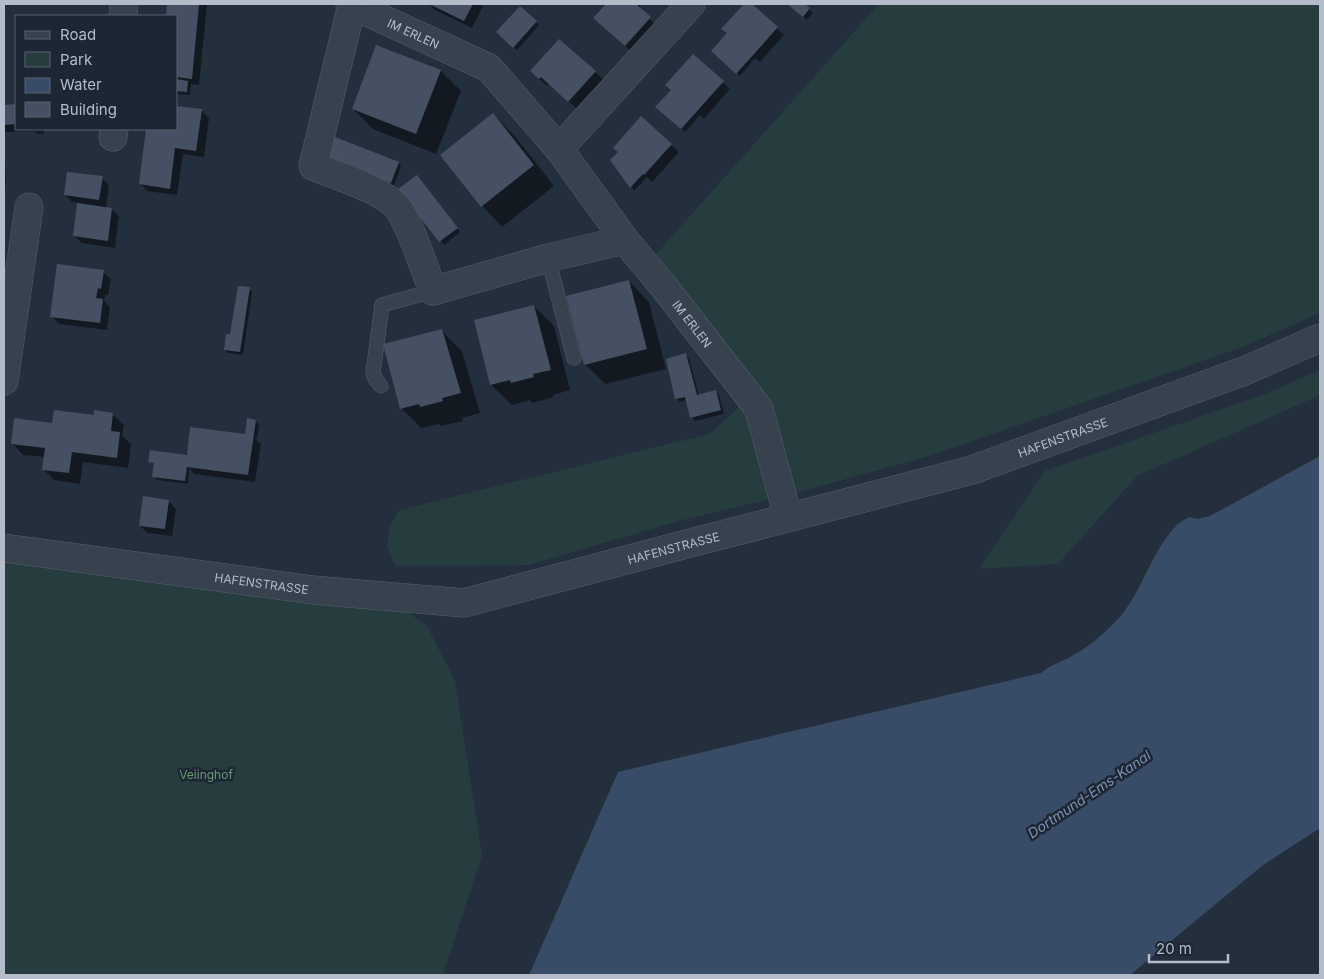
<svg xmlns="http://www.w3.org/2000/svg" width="1324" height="979" font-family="Inter,sans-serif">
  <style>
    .green { fill: #263c3f }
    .water { fill: #394c67 }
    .shadow { fill: #0007 }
    .building { fill: #455162 }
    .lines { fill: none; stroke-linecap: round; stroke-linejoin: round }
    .lane-casing { stroke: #565f6c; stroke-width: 15 }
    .street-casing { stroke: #565f6c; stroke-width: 29 }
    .lane { stroke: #38414e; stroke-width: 14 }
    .street { stroke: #38414e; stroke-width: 28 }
    .labels { text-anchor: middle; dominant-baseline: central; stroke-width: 5; stroke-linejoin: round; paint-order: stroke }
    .street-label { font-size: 12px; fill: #b4bcc9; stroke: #1d2633 }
    .park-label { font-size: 12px; fill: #6b9a76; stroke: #1d2633 }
    .water-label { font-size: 14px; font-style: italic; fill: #7c92b1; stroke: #1d2633 }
  </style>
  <rect width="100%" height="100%" fill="#242f3e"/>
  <!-- green -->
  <path class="green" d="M879,4H1320V313L1240,348L929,456L788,495L682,520L529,565L396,566L387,547L390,526L399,510L710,434L759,388L656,254Z
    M1320,370V395L1137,476L1058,564L979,569L1045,471L1265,394Z
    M4,543L403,609L427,626L455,681L482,855L443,975H4Z"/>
  <!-- water -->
  <path class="water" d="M1320,456V828L1263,865L1130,975H529L618,772L1041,673C1050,665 1061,662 1072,656C1089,647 1106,632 1119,618C1143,590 1151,552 1176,526C1179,522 1185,520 1189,517L1198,519L1210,516Z"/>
  <!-- shadow -->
  <path class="shadow" d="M169,4H207L199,85L191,84L190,95L176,94V16H167Z
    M429,4H484L472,28L435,10Z
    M607,4H642L639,8L657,26L633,53L595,18Z
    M746,4H750L784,35L760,62L755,58L740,76L713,51L728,34L723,29Z
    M789,4H809L806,6L813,13L807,20Z
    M520,7L539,25L517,50L498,32Z
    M377,47L441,71L461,91L436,154L373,129L353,109Z
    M693,55L730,89L704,119L700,115L685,132L657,107L673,90Z
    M531,71L595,72L603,79L576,108L549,84L547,86Z
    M16,105V129H43L44,134H38L35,131L4,132V106Z
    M202,111L209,118L204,157L183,154L177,195L147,191L140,183L147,129H176Z
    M493,114L514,135L554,186L502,227L482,206L442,155Z
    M641,118L679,152L652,182L647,177L634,191L611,161L619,152Z
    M4,133L6,185H4Z
    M332,162L398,163L401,166L394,186Z
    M102,178L109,185L106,208L111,209L119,216L115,248L82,243L74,236L79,203L72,202L65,195Z
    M420,180L460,232L444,245L400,190Z
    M103,272L111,279L108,295H105L104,301L110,307L107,330L59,324L51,316Z
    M629,281L649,302L666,369L605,384L585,364Z
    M249,289L252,292L243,355L228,353L225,350Z
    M534,306L554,326L570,390L553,395L554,397L532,403L530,400L512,405L491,385L475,321Z
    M442,331L462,351L480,413L462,418L463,421L441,426L439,424L421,428L401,408Z
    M686,355L689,358L699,396L716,392L719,395L724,414L695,421L691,417L687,400L680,402L676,398Z
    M112,414L124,425L122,435L131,444L128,468L83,462L80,484L54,480L43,469L45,457L23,455L12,443L54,424Z
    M255,421L259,424L257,439H255L261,444L255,482L194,474L189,468L188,484L157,480L153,476L155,465L150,461L186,456L246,436Z
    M168,501L176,509L172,536L148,533L140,526Z"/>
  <!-- building -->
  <path class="building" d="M167,4H199L192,79L176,77V16H166Z
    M429,4H473L464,21Z
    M606,4H636L651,17L625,46L593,18Z
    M744,4H752L778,27L736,74L711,51L727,33L721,29Z
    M787,4H805L810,8L803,17Z
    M520,6L537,21L513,48L496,32Z
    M559,39L596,71L568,102L541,77L539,79L530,71Z
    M376,45L441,70L416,134L352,109Z
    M693,54L724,81L681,129L655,107L671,90L665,85Z
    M176,79L188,81L187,92L176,91Z
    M16,104V124L4,125V105Z
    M176,106L202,109L196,151L175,148L170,189L139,184L146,129H176Z
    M493,113L534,165L481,207L440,155Z
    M641,116L672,144L644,175L643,174L630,188L610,160L618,152L613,148Z
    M335,137L399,162L391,183L327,159Z
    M67,172L103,176L99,200L64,195Z
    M417,175L458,228L439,242L398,189Z
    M77,203L112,208L108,241L73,236Z
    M57,264L104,270L101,289L98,288L96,298L103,299L100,323L50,317Z
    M629,280L647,349L584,365L566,296Z
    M238,286L250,287L240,352L224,350L226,334H230Z
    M534,305L551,370L533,374L534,377L511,383L510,380L490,385L474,320Z
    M442,329L461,393L442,398L443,401L420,407L419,404L400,409L383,344Z
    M686,353L697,395L716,390L721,410L690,418L685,397L675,399L666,359Z
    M54,410L94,415V410L113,413L111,431L120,432L117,458L72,452L69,473L42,470L45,448L11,444L14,418L52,423Z
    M247,418L256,420L248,475L187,467L185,481L152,477L154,463L148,462L150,450L187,455L190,427L245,434Z
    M143,496L169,500L165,529L139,526Z"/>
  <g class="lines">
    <defs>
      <path id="lane" d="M548,258L574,358
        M381,386L376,380L373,373L382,305L433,291"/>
      <g id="street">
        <path id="s1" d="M350,4L489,68L559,149L625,240L664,287L759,409L788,517"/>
        <path d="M352,5L313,166C337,176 374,187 393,203C408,215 425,271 433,291L548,258L625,240"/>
        <path d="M123,16L124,4"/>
        <path d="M113,137L114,129"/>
        <path d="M559,149L691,4"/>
        <path d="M4,381L29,207"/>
        <path id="s2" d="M4,548L313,590L464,603L698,541L972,470L1244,371L1320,338"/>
      </g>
    </defs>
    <!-- lane casing -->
    <use href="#lane" class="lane-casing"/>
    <!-- street casing -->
    <use href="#street" class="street-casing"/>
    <!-- lane -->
    <use href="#lane" class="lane"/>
    <!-- street -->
    <use href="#street" class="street"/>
  </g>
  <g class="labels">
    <!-- street labels -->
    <g class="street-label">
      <text stroke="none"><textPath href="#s1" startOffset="70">IM ERLEN</textPath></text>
      <text stroke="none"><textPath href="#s1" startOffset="480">IM ERLEN</textPath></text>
      <text stroke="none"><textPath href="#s2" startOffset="1085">HAFENSTRASSE</textPath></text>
      <text stroke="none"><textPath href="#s2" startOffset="680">HAFENSTRASSE</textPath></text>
      <text stroke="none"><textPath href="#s2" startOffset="260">HAFENSTRASSE</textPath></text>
    </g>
    <!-- park labels -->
    <g class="park-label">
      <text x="206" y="774">Veiinghof</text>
    </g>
    <!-- water labels -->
    <g class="water-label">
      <text transform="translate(1089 794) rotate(-34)">Dortmund-Ems-Kanal</text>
    </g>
  </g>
  <!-- border -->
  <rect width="1324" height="979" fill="none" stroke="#b4bcc9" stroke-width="10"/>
  <!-- legend -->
  <rect x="15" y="15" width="162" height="115" fill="#1d2633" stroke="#59626f"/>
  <rect x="25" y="31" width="25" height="8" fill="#38414e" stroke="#59626f"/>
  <text x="60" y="40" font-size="15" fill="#b4bcc9">Road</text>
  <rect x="25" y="52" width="25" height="15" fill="#263c3f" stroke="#59626f"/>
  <text x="60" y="65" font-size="15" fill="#b4bcc9">Park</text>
  <rect x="25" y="78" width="25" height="15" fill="#394c67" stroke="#59626f"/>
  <text x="60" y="90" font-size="15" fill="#b4bcc9">Water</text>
  <rect x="25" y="102" width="25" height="15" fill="#455162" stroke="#59626f"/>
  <text x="60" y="115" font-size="15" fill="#b4bcc9">Building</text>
  <!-- scale -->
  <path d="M1149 954v8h79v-8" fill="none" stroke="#b4bcc9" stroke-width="2.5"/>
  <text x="1156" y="954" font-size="15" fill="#b4bcc9" stroke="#1d2633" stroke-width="4" paint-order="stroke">20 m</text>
</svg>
